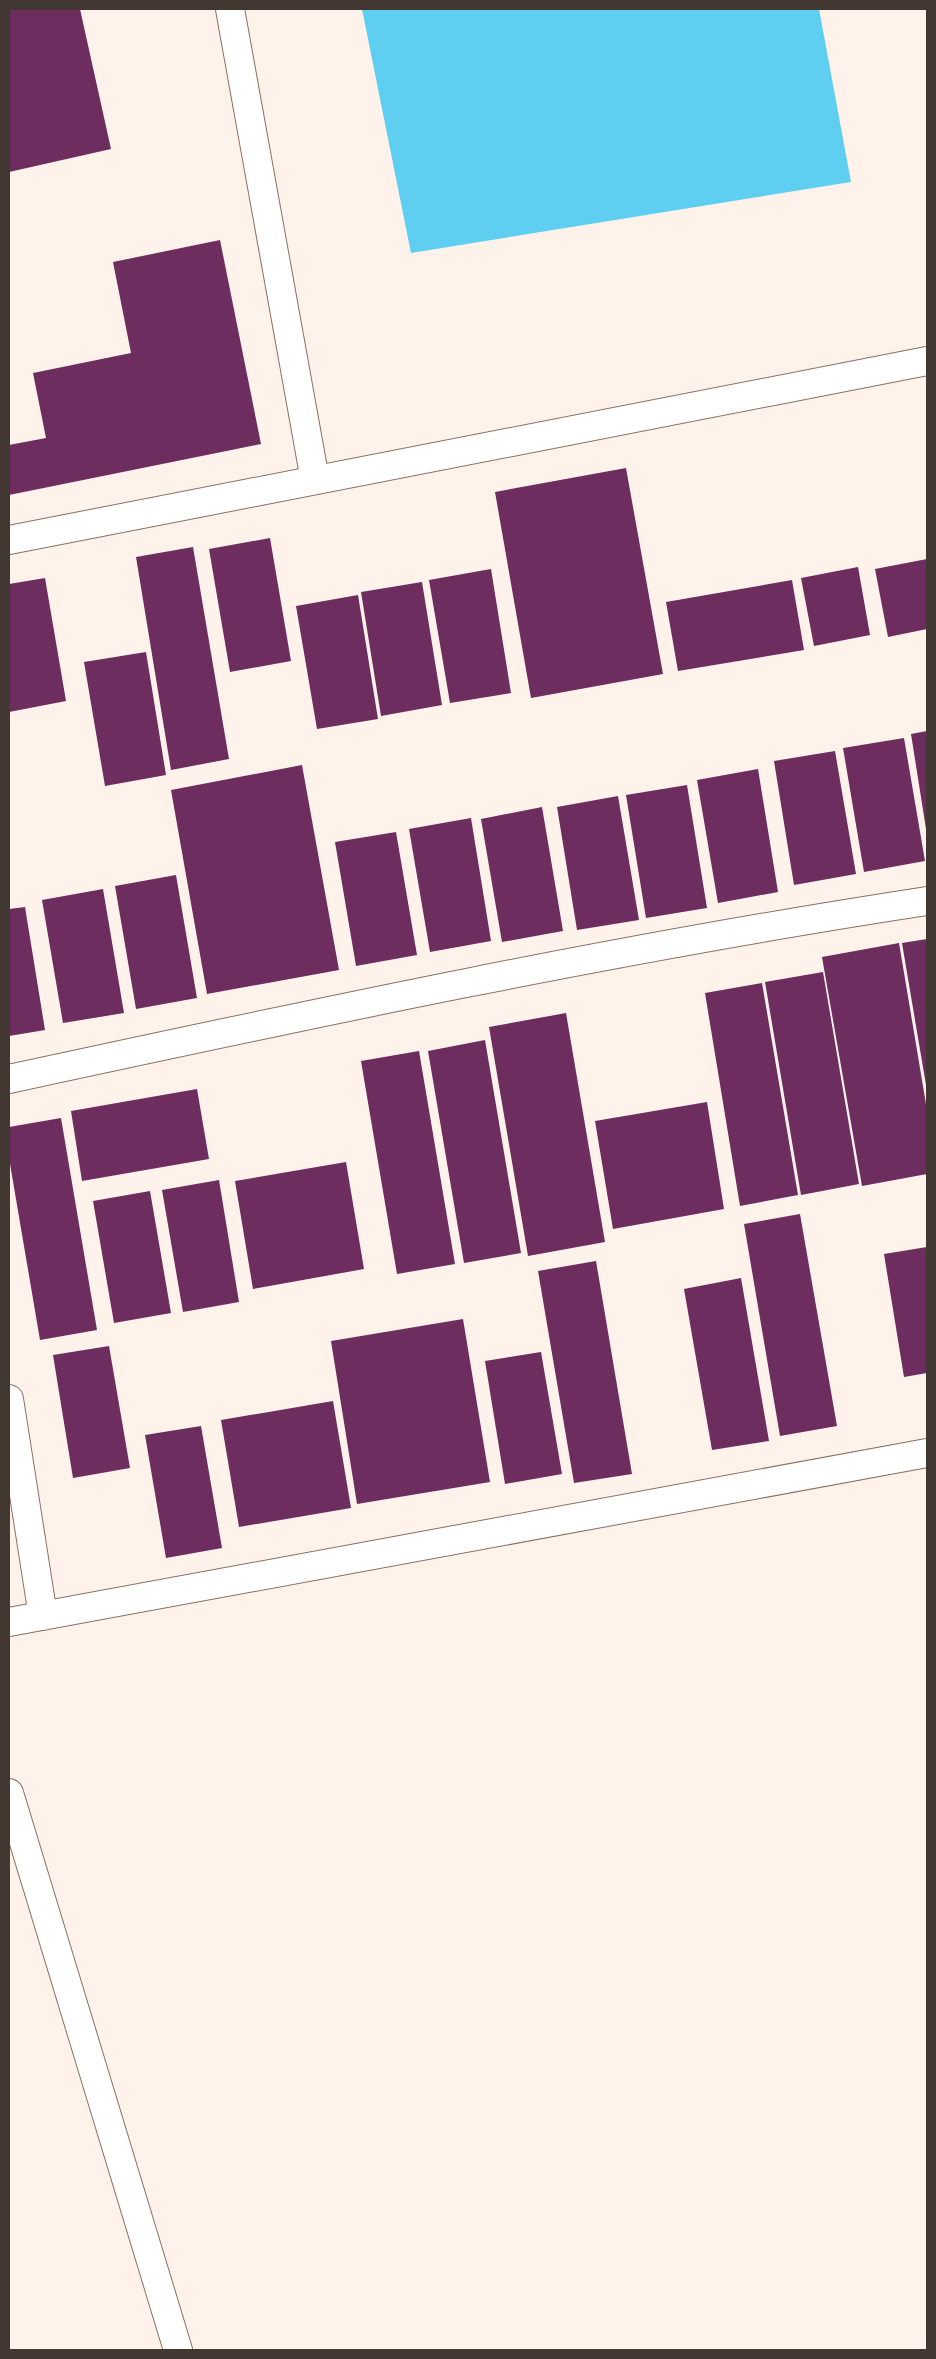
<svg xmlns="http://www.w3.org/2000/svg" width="936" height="2359" font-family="Raleway,sans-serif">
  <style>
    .water { fill: #5ecef1 }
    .building { fill: #6d2d5f }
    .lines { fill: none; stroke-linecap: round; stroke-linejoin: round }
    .street-casing { stroke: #897061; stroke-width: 30 }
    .secondary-casing { stroke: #897061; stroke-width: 30 }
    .street { stroke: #fff; stroke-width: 28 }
    .secondary { stroke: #fff; stroke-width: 28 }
  </style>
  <rect width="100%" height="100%" fill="#fef2eb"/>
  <!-- water -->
  <path class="water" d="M362,9H819L851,182L411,253Z"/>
  <!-- building -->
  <path class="building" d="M9,9H80L111,149L9,172Z
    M220,240L261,444L9,495V445L46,438L33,373L131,353L113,262Z
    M626,468L663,674L531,698L495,492Z
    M270,538L291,661L230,672L209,549Z
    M193,547L229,759L171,770L136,557Z
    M927,559V629L888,637L875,569Z
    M858,567L870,635L814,646L801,578Z
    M491,569L511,693L450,703L429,580Z
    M45,578L66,701L9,712V584Z
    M792,580L804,650L678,671L666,602Z
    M422,582L442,705L381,716L361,592Z
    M358,595L378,719L317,729L296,606Z
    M146,652L166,775L105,786L84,662Z
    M927,731V829H926L911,734Z
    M904,738L925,861L864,872L843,748Z
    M835,751L856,874L794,885L774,761Z
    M302,765L339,970L207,994L171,790Z
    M758,769L778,892L718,903L697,780Z
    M687,785L707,908L646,918L626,795Z
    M618,796L639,920L577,930L557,807Z
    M542,807L563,931L502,942L481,819Z
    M471,818L491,941L430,952L409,829Z
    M396,832L417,955L356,966L335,842Z
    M176,875L197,998L136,1009L115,886Z
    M103,889L124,1013L63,1023L42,900Z
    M25,907L45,1030L9,1036V909Z
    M927,939V1085H926L902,943Z
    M899,943L927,1110V1174L862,1186L822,957Z
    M823,972L859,1184L801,1195L765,982Z
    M762,983L798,1195L740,1206L705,993Z
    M566,1013L605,1242L528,1256L489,1027Z
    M485,1040L521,1253L464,1263L428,1051Z
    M419,1051L455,1264L397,1274L361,1061Z
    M197,1089L209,1159L82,1181L71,1111Z
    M707,1102L724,1209L613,1229L595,1121Z
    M61,1118L97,1330L40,1340L9,1158V1127Z
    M346,1162L364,1269L253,1289L235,1181Z
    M219,1180L239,1302L183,1312L162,1190Z
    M150,1191L171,1313L114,1323L93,1201Z
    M800,1214L837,1426L780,1436L744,1224Z
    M927,1247V1373L904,1377L884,1254Z
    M596,1261L632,1474L574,1483L538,1271Z
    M741,1278L769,1441L712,1450L684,1289Z
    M463,1319L490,1482L357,1504L331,1341Z
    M109,1346L130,1468L73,1478L53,1355Z
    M541,1352L562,1474L505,1484L485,1361Z
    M333,1401L351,1508L239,1527L221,1420Z
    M201,1426L222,1548L166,1558L145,1435Z"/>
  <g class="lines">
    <defs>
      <path id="street" d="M230,9L315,480
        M9,540L927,361
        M9,1079C314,1013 619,948 927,901
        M9,1399L43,1616
        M9,1622L927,1453"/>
      <path id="secondary" d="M9,1793L178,2350"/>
    </defs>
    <!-- street casing -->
    <use href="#street" class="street-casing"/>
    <!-- secondary casing -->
    <use href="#secondary" class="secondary-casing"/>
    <!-- street -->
    <use href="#street" class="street"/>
    <!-- secondary -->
    <use href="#secondary" class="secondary"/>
  </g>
  <!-- border -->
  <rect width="936" height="2359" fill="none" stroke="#433831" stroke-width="20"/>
</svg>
